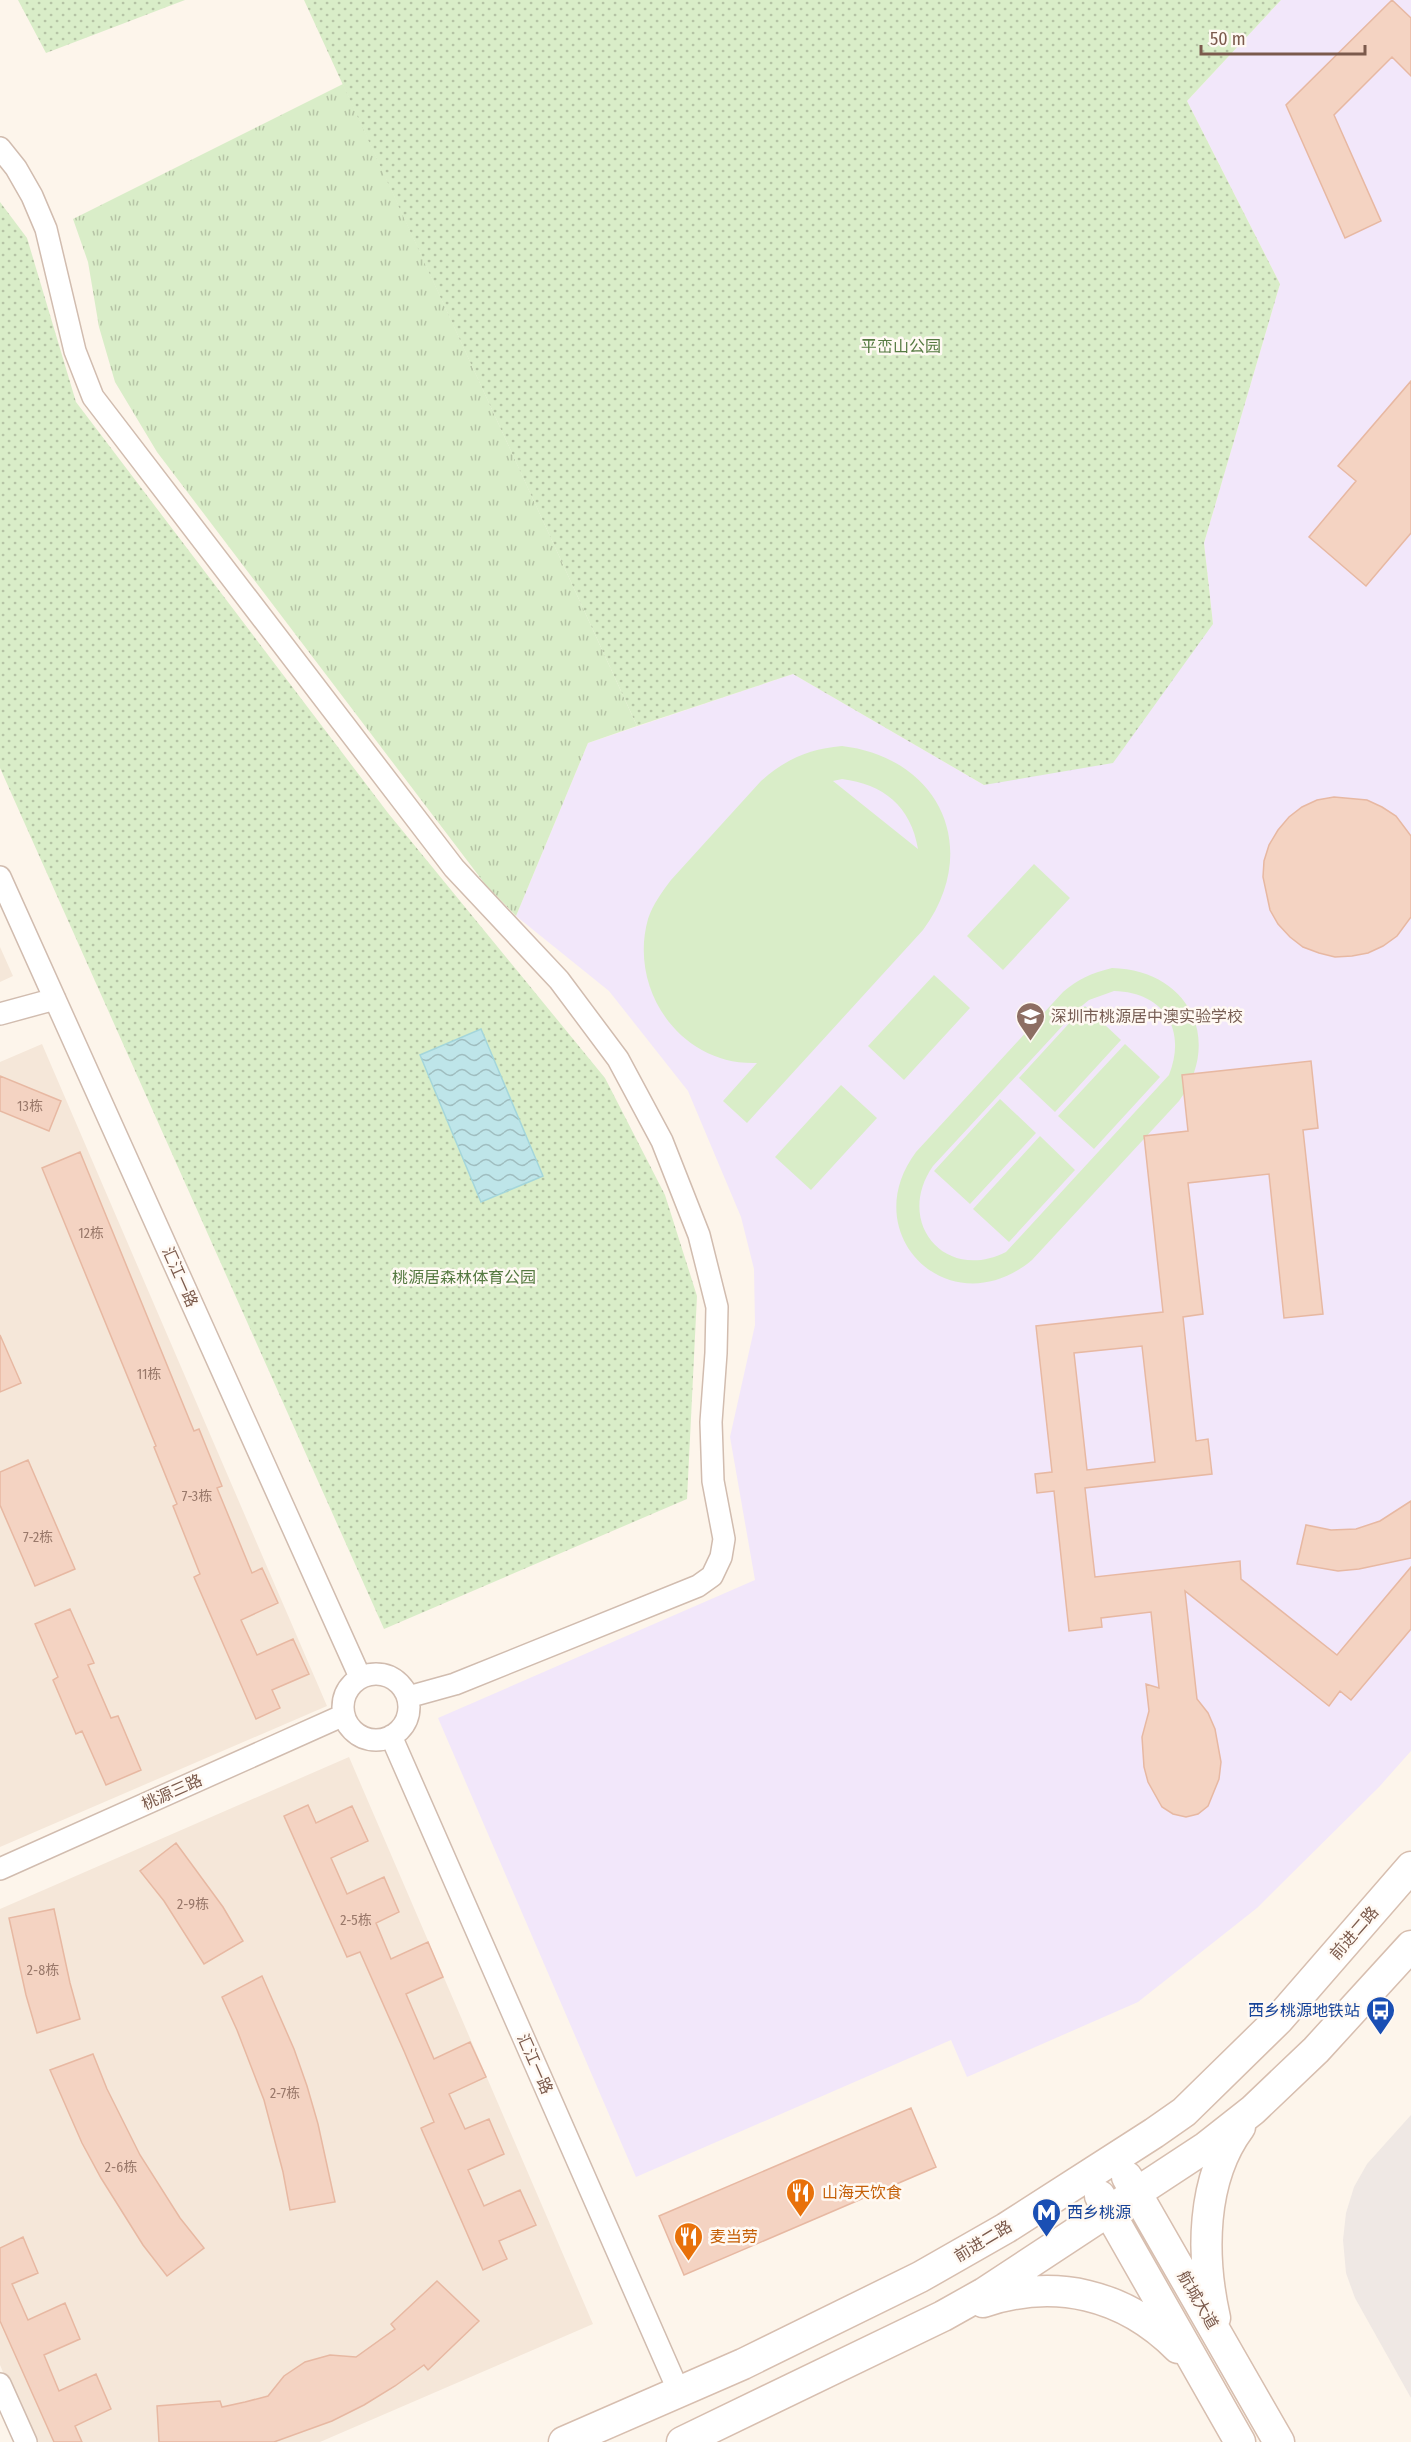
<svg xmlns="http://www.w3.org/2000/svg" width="1411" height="2442" font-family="'Fira Sans Condensed','Noto Sans SC',sans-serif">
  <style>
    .residential { fill: #f5e7d9 }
    .industrial { fill: #efe8e4 }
    .education { fill: #f2e7fa }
    .grass { fill: url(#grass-tufts) }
    .park { fill: url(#park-dots) }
    .pitch { fill: #d9edc8; fill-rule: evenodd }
    .water { fill: url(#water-waves); stroke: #a4d6db; stroke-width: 1.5 }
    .building { fill: #f4d3c2; stroke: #e7b8a2; stroke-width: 1.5; fill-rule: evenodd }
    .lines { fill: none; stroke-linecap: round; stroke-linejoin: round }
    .street-casing { stroke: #d1bcaf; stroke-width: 24 }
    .secondary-casing { stroke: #d7beaf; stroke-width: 33 }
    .street { stroke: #fff; stroke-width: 21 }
    .secondary { stroke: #fff; stroke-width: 30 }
    .labels { text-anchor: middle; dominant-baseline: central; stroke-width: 5; stroke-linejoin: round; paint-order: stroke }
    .number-label { font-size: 14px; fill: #99786a }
    .park-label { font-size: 16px; fill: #557a41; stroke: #fff9f3 }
    .education-label { font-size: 16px; fill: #785e54; stroke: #fff9f3; text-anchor: start }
    .street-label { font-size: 16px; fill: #7b5a4c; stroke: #fff9f3 }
    .transit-label { font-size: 16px; fill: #164399; stroke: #fff9f3; text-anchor: end }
    .food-label { font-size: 16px; fill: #c56008; stroke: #fff9f3; text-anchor: start }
  </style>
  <defs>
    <pattern id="grass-tufts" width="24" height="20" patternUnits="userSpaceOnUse" patternTransform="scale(1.5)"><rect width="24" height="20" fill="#d9edc8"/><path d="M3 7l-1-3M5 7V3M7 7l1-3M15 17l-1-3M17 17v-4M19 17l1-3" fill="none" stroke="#b5c3a5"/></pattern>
    <pattern id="park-dots" width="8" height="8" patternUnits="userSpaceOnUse" patternTransform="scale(1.5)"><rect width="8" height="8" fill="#d9edc8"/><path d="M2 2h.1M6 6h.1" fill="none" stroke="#b5c3a5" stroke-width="1.8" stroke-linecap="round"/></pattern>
    <pattern id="water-waves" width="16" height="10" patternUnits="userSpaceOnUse" patternTransform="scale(1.5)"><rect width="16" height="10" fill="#bee5e9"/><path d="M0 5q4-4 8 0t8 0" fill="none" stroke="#9fbdbf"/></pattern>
  </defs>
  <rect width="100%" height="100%" fill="#fdf5eb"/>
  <!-- residential -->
  <path class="residential" d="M0,947L13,976L0,982Z
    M42,1044L327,1706L0,1847V1062Z
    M349,1757L593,2324L320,2442H33L0,2365V1909Z"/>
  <!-- industrial -->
  <path class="industrial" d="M1411,2115V2398L1355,2298L1346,2273L1343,2240L1346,2213L1354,2187L1367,2164Z"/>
  <!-- education -->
  <path class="education" d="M1281,0H1411V1751L1379,1787L1257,1908L1138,2002L967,2077L951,2040L636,2177L438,1718L755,1580L730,1437L755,1325L754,1269L741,1217L688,1091L609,991L516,916L588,743L793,674L984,785L1213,624L1204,543L1280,284L1187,101Z"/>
  <!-- grass -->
  <path class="grass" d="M343,84L637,726L588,743L516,916L485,884L157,452L115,382L99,327L88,262L73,219Z"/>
  <!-- park -->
  <path class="park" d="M18,0H185L46,53Z
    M304,0H1281L1187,101L1280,284L1204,543L1213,624L1113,763L984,785L793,674L637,726Z
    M0,202L27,238L76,402L388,813L605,1078L665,1195L697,1296L687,1499L384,1629L0,768Z"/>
  <!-- pitch -->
  <path class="pitch" d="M842,746C941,758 982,850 923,930L747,1123L723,1101L757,1063C681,1066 628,990 648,919C653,904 662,892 671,880L761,781C786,759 809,749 842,746ZM842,779C883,784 911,806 918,849L833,781Z
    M1034,864L1070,898L1003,970L967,936Z
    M1112,968C1188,970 1224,1039 1179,1101L1032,1260C951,1328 854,1235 916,1152L1063,992C1078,979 1092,973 1112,968ZM1114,991C1164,992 1187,1030 1169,1075L1006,1252C945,1283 894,1222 933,1166L1078,1009L1089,1000Z
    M934,975L970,1008L904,1080L868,1046Z
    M1085,1006L1121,1040L1055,1112L1019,1078Z
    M1125,1044L1160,1077L1094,1149L1058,1116Z
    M841,1085L877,1118L811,1190L775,1157Z
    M1000,1099L1036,1133L970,1204L934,1171Z
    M1040,1136L1075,1170L1009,1242L973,1209Z"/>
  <!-- water -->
  <path class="water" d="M481,1029L543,1176L481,1202L420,1055Z"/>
  <!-- building -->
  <path class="building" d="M1392,0L1411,18V76L1392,57L1334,115L1381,221L1345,238L1286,105Z
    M1411,381V533L1366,586L1309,537L1356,481L1338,466Z
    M1334,797L1367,800L1382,807L1396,816L1411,836V917L1397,936L1383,946L1368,953L1352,956L1335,957L1319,953L1303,947L1290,937L1278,924L1270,910L1263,877L1264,861L1269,845L1278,830L1289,817L1302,807L1317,800Z
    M1311,1061L1318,1128L1303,1130L1323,1314L1284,1318L1269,1174L1188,1183L1203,1314L1183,1317L1196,1441L1208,1439L1212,1474L1085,1488L1095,1577L1240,1561L1241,1579L1337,1655L1411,1567V1629L1351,1700L1340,1691L1329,1706L1185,1591L1197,1699L1208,1713L1215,1729L1221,1762L1219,1779L1208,1806L1198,1814L1186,1817L1173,1814L1162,1807L1148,1782L1144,1767L1142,1737L1149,1711L1146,1684L1159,1688L1151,1612L1101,1618L1102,1627L1069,1631L1054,1491L1037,1493L1035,1474L1052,1472L1036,1326L1163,1312L1144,1136L1188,1131L1182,1075ZM1142,1346L1155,1462L1087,1470L1074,1353Z
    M0,1076L61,1101L49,1131L0,1111Z
    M80,1152L194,1431L199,1429L222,1486L217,1488L252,1573L262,1568L278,1603L241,1620L257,1655L293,1639L309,1674L272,1690L280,1708L256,1719L194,1577L200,1574L173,1506L177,1504L154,1447L156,1446L42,1168Z
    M0,1335L21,1383L0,1392Z
    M28,1460L75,1569L35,1586L0,1505V1472Z
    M1411,1501V1558L1359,1569L1338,1571L1297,1564L1306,1525L1331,1530L1356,1529L1380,1521Z
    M70,1609L94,1663L88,1665L111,1718L118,1716L141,1770L106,1785L82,1731L76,1734L53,1680L58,1677L35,1624Z
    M308,1805L316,1823L352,1806L368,1841L331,1858L347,1894L384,1877L399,1912L376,1923L391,1959L428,1942L443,1977L406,1994L434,2059L470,2042L486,2077L449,2094L465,2129L489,2119L504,2154L468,2170L484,2206L520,2190L536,2225L499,2241L507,2259L483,2270L421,2128L434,2122L404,2051L360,1952L347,1957L284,1816Z
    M176,1843L223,1907L243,1941L204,1964L164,1901L140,1871Z
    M54,1909L70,1983L80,2019L37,2033L26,1995L9,1918Z
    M262,1976L294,2049L307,2086L318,2124L335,2202L290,2210L283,2172L264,2100L237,2030L222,1997Z
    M93,2054L107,2089L140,2155L180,2218L204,2248L167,2276L143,2245L101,2178L82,2143L50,2070Z
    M911,2108L936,2167L684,2275L659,2216Z
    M23,2237L38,2273L12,2284L28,2320L65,2303L80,2339L44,2355L59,2391L96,2374L111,2409L75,2426L82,2442H54L0,2321V2248Z
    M437,2281L479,2321L428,2370L424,2365L395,2386L364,2405L332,2421L274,2442H159L157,2406L220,2401L222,2407L245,2402L268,2396L284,2376L305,2362L330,2355L356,2357L395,2329L391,2324Z"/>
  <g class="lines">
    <defs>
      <path id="street" d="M0,148L16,168L32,196L46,229L75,351L93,397L454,868L559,980L618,1059L662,1141L699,1235L717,1307L716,1353L711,1422L713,1481L724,1539L721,1557L712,1576L698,1586L455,1684L408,1697
        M0,877L360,1677
        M0,1014L55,999
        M343 1707a33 33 0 1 1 66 0a33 33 0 1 1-66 0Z
        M391,1736L679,2392
        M0,1869L344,1715
        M0,2384L26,2442"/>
      <path id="secondary" d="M1127,2177L1279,2442
        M1100,2196L1240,2442
        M983,2302C1055,2278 1124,2294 1178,2348
        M1215,2318C1201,2256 1201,2179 1240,2127
        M564,2442L743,2364L920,2277L1006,2228L1154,2133L1184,2112L1279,2019L1411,1867
        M682,2442L943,2316L984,2293L1206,2147L1253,2110L1316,2050L1411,1946"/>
    </defs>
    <!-- street casing -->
    <use href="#street" class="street-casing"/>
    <!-- secondary casing -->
    <use href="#secondary" class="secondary-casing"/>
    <!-- street -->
    <use href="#street" class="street"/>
    <!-- secondary -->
    <use href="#secondary" class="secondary"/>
  </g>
  <!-- icons -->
  <defs>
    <symbol id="school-pin" viewBox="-11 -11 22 30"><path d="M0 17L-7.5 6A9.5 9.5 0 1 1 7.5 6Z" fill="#8d6e63" stroke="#fff9f3"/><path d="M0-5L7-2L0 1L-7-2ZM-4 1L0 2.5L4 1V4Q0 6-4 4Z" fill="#fff"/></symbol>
    <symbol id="bus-pin" viewBox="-11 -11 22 30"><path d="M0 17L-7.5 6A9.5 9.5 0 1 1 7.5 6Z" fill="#1a4fb4" stroke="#fff9f3"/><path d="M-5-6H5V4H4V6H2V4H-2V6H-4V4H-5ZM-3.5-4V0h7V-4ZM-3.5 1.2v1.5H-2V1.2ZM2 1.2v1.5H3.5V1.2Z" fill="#fff"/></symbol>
    <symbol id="restaurant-pin" viewBox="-11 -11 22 30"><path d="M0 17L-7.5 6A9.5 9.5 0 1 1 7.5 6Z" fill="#e8710a" stroke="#fff9f3"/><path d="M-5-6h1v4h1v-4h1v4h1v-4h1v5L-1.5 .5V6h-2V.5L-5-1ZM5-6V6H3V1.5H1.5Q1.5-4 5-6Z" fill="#fff"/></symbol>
    <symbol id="metro-pin" viewBox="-11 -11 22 30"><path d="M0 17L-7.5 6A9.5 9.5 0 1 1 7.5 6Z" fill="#1a4fb4" stroke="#fff9f3"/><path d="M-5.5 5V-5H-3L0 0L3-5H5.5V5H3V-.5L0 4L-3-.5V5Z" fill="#fff"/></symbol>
  </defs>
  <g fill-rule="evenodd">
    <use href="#school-pin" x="1014" y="1000" width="33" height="45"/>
    <use href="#bus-pin" x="1364" y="1994" width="33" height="45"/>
    <use href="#restaurant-pin" x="784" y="2176" width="33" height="45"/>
    <use href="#metro-pin" x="1030" y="2196" width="33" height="45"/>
    <use href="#restaurant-pin" x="672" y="2220" width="33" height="45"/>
  </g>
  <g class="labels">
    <!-- number labels -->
    <g class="number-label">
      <text x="30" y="1106">13栋</text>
      <text x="91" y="1233">12栋</text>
      <text x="149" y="1374">11栋</text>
      <text x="197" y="1496">7-3栋</text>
      <text x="38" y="1537">7-2栋</text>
      <text x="193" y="1904">2-9栋</text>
      <text x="356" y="1920">2-5栋</text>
      <text x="43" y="1970">2-8栋</text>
      <text x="285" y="2093">2-7栋</text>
      <text x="121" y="2167">2-6栋</text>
    </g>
    <!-- park labels -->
    <g class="park-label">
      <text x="901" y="346">平峦山公园</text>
      <text x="464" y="1277">桃源居森林体育公园</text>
    </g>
    <!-- education labels -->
    <g class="education-label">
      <text x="1051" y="1016">深圳市桃源居中澳实验学校</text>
    </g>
    <!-- street labels -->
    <g class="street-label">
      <text transform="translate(180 1277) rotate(66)">汇江一路</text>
      <text transform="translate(172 1792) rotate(-24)">桃源三路</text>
      <text transform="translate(1354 1933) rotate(-49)">前进二路</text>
      <text transform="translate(535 2064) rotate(66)">汇江一路</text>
      <text transform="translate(983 2241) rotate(-31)">前进二路</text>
      <text transform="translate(1198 2300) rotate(60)">航城大道</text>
    </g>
    <!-- transit labels -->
    <g class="transit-label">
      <text x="1360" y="2010">西乡桃源地铁站</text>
      <text x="1067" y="2212" text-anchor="start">西乡桃源</text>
    </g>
    <!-- food labels -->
    <g class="food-label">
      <text x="822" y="2192">山海天饮食</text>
      <text x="710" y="2236">麦当劳</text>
    </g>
  </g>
  <!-- scale -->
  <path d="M1201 45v9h164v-9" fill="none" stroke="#7b5a4c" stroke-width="3"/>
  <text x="1210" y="45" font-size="18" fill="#7b5a4c" stroke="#fff9f3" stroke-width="4.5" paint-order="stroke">50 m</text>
</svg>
